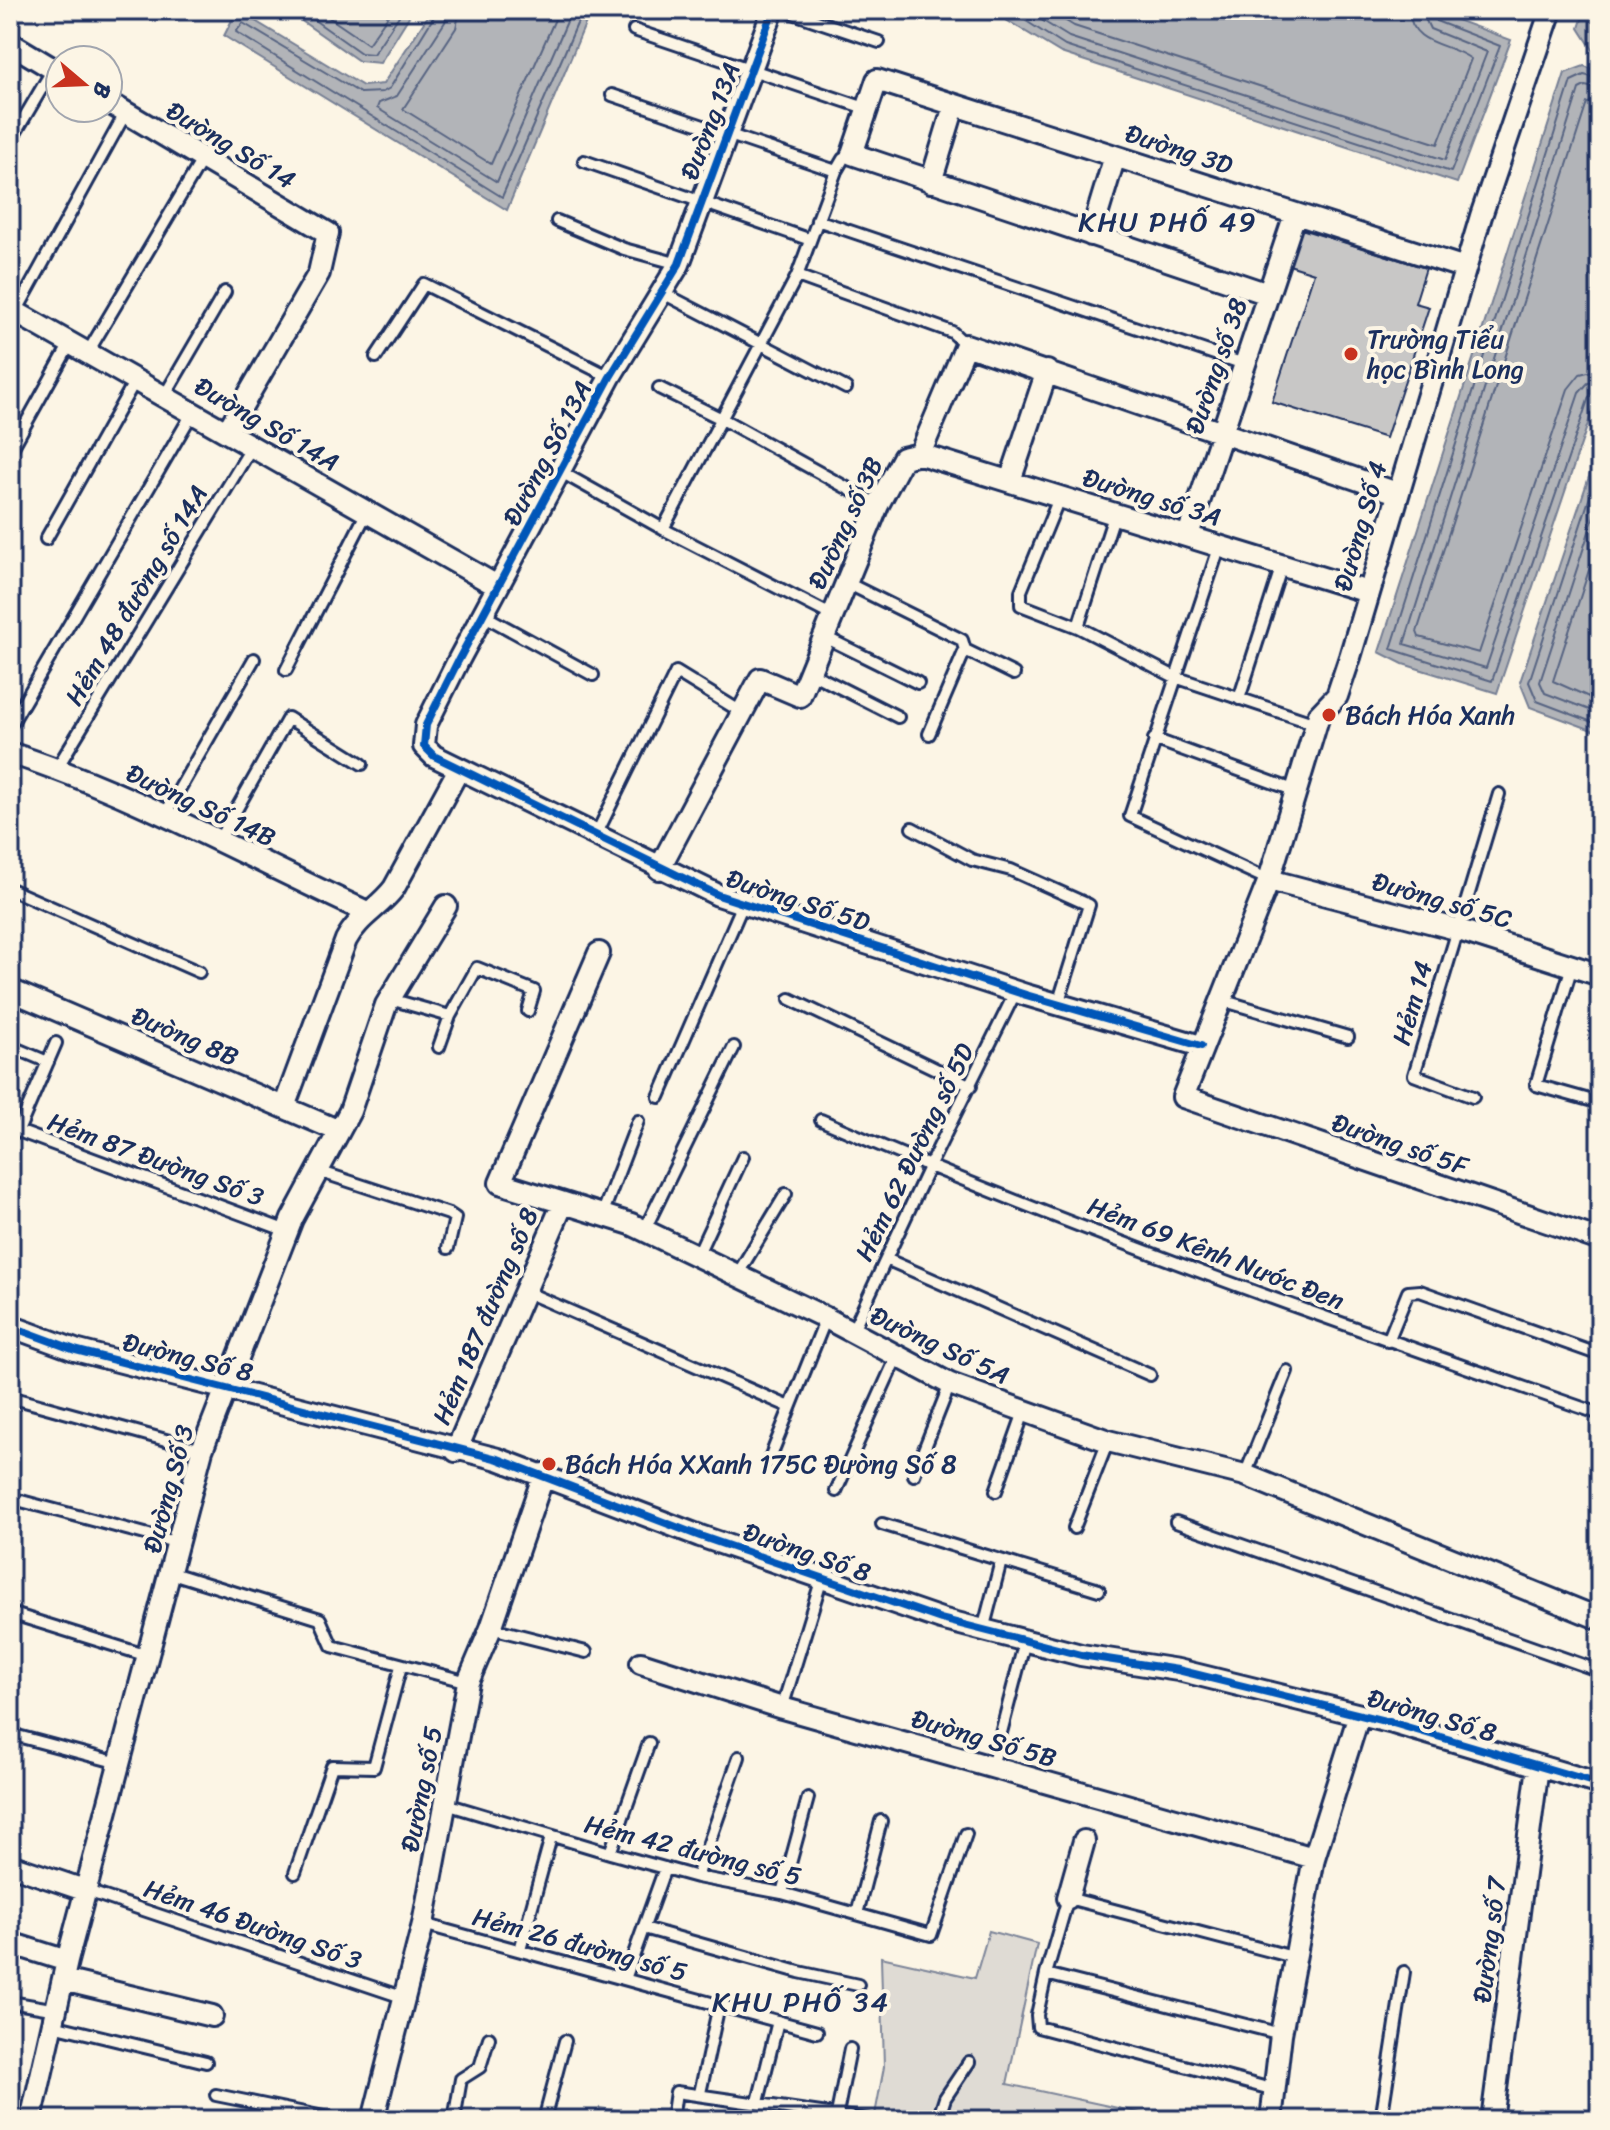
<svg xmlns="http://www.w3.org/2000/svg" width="1610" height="2130" font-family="Sriracha,sans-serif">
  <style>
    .green { fill: #dfdbd4; stroke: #7d8599; stroke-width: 2 }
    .water { fill: #b2b4b8; stroke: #767f94; stroke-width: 2 }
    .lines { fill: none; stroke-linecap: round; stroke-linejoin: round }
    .shore { stroke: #576482; stroke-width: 2 }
    .building { fill: #c8c7c6; stroke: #1b2f5e; stroke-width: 2 }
    .lane-casing { stroke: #1b2f5e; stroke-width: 16 }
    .street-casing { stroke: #1b2f5e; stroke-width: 26 }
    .lane { stroke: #fcf5e5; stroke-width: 10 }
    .street { stroke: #fcf5e5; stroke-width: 20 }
    .cycleway-casing { stroke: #fcf5e5; stroke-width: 13 }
    .cycleway { stroke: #0057b8; stroke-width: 8 }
    .poi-dot { fill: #c8321e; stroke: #fcf5e5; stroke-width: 3 }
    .labels { text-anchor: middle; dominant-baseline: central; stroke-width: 8; stroke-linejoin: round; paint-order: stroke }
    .street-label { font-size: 26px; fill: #1b2f5e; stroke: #fcf5e5 }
    .poi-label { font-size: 26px; fill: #1b2f5e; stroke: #fcf5e5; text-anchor: start }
    .neighbourhood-label { font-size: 28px; letter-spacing: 2px; fill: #1b2f5e; stroke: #fcf5e5 }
  </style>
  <rect width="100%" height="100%" fill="#fcf5e5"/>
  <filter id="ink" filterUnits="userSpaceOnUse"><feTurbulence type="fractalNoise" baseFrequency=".0125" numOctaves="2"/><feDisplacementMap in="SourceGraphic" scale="16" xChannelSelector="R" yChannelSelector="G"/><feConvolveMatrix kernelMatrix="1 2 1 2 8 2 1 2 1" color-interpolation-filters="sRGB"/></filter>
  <g filter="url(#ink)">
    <!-- green -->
    <path class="green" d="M989,1931L1037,1944L1007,2084L1173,2120H874L884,2067L881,1957L975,1978Z
      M600,2108L671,2120H597Z"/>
    <!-- water -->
    <path class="water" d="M237,10L363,86L383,84L432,10H591L507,210L224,36Z
      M286,10H413L380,63L359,61Z
      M1000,10H1430L1511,40L1457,183L1061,53L1003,18Z
      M1585,10H1600V52L1593,50L1579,28Z
      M1584,66L1600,72V388L1497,693L1403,664L1379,652L1565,73Z
      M1600,444V733L1530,707L1520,682Z"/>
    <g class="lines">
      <!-- shore -->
      <path class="shore" d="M300,10L361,53L373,54L403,10
        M318,10L368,44L392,10
        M438,10L390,88L383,92L360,93L243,23L236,32L502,197L583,10
        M448,10L445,22L397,96L379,103L377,108L497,182L572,10
        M460,10L456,28L403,109L491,164L559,10
        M1009,10L1065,46L1451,172L1500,46L1436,21L1431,10
        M1025,10L1069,37L1445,160L1487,52L1430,29L1421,10
        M1048,10L1074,26L1438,144L1471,59C1449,42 1411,47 1409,10
        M1600,79L1584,75L1571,81L1391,649L1492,681L1589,397L1600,391
        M1600,89L1585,86L1579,89L1404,644L1486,668L1579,393L1588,383L1600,381
        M1600,101L1587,103L1417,632L1419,637L1479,653L1568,389L1580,374L1600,369
        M1600,466L1529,682L1537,701L1600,725
        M1600,498L1540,682L1545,693L1600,714
        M1600,536L1553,681L1600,702"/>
    </g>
    <!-- building -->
    <path class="building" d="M1298,228L1426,268L1415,303L1429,307L1386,438L1272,402L1314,273L1286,264Z"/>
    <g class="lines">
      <defs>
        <path id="lane" d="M784,10L879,42
          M634,30L868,109
          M612,95L836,171
          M10,142L53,69
          M584,161L808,239
          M817,220L1244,364
          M557,221L624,249L679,264
          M797,276L952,332L966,345
          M661,292L846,388
          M16,312L126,112
          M88,352L203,158
          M376,357L424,284L610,377
          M659,388L724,420L878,505
          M165,395L225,292
          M10,452L71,342
          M561,472L663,529L831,615
          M1060,496L1021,591V605L1078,627L1175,677L1316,724
          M663,529L797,276L836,171L843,159L852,154
          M46,539L136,379
          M1220,545L1130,816L1269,880
          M845,582L962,640L965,650L1014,674
          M483,615L593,675
          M1078,627L1115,513
          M823,636L918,683
          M286,670L367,512
          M809,672L898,717
          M1239,699L1282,565
          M10,726L193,412
          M929,734L965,650
          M1154,739L1296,791
          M57,768L253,445
          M164,816L254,659
          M912,828L972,860L1011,870L1089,905L1058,1004
          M595,837L676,672L743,713
          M219,840L288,718L362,764
          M10,889L199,972
          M1572,966L1536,1085L1600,1103
          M390,999L450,1016L477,968L534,991L528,1011
          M790,999L971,1086
          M1221,1000L1348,1037
          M10,1046L48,1062
          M439,1047L450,1016
          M659,1097L743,904
          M1473,1097L1414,1075L1499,794
          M821,1120C1076,1231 1338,1323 1600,1414
          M10,1128L287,1231
          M18,1131L56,1043
          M318,1171L449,1214L455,1218L448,1248
          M602,1215L638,1121
          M644,1231L734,1047
          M697,1256L743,1157
          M886,1259L1150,1375
          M737,1275L786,1194
          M524,1291L790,1407
          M852,1332L929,1167L1016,991
          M1388,1341L1408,1292L1420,1291L1600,1355
          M10,1397L202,1450
          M768,1463L826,1318
          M914,1475L950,1384
          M1245,1475L1287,1371
          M836,1491L898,1354
          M996,1491L1024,1412
          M10,1498L179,1543
          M1176,1522L1600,1671
          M882,1524L1099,1590
          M1074,1528L1108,1441
          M172,1573L320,1619L332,1646L468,1682
          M10,1613L148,1656
          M491,1628L586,1652
          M983,1630L1001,1561
          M782,1708L822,1578
          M10,1734L119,1763
          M992,1767L1025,1641
          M446,1804L610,1853L697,1877L782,1893L931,1935L966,1834
          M610,1853L649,1743
          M295,1873L332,1766L374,1767L401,1666
          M697,1877L739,1757
          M87,1891L405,1998
          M782,1893L808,1798
          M857,1914L881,1821
          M423,1924L817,2032
          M644,1928L799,1972L858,1985
          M520,1950L551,1837
          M1046,1974L1037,2015L1038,2027L1275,2090
          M625,1979L665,1868
          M10,2002L57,2010
          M53,2025L206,2062
          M1281,2034L1046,1974L1068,1898L1293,1957
          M700,2093L719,2005
          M216,2095L339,2120
          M758,2102L778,2021
          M837,2114L850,2049
          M10,2117L30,2120
          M454,2120L461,2079L480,2067L489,2038
          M544,2120L565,2041
          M672,2120L676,2092L869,2120
          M938,2120L945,2098L969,2062
          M1381,2120L1404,1972"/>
        <path id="street" d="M773,10L679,264L610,377L458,661L426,725L424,746L434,756L718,895L1026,995L1201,1046
          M1551,10L1481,216L1350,657L1337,696L1319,715L1269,880L1183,1097L1600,1240
          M10,43L60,73
          M108,102L328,233L319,273L228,430
          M931,182L954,106
          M1091,235L1115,156
          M1268,294L852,154L877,80L1465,268
          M10,309L497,586
          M920,454L966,345L1397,493
          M920,454L1368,592
          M1010,481L1047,371
          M1188,535L1295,214
          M10,753C134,793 249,858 367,912
          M659,869L760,679L800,696L878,505L903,458L920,454
          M1269,880L1456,929L1600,975
          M599,953L500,1183L631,1224L826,1318L950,1384L1108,1441L1245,1475L1600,1619
          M10,990L339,1131
          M284,1107L346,940C358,917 379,908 394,888L459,769
          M10,1326L75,1350L498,1459L700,1536L941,1619L1081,1655L1178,1670L1393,1723L1600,1784
          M456,1451L563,1203
          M641,1663L782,1708L1314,1858
          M10,1865L87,1891
          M1068,1898L1084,1841
          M10,1943L67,1961
          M63,1980L212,2016
          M31,2120L67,1961L202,1450L292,1219L350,1111L386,1005L446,906
          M373,2120L423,1924L468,1682L491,1628L544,1474
          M1271,2120L1281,2034L1314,1858L1359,1715
          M1492,2120L1538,1766"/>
      </defs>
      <!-- lane casing -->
      <use href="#lane" class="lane-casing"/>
      <!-- street casing -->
      <use href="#street" class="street-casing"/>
      <!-- lane -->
      <use href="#lane" class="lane"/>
      <!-- street -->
      <use href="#street" class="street"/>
      <defs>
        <path id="cycleway" d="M773,10L679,264L610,377L458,661L426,725L424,746L434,756L718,895L1026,995L1201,1046
          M10,1326L75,1350L498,1459L700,1536L941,1619L1081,1655L1178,1670L1393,1723L1600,1784"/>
      </defs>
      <!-- cycleway casing -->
      <use href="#cycleway" class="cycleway-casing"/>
      <!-- cycleway -->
      <use href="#cycleway" class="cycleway"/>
    </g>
  </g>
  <!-- markers -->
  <g class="poi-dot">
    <circle cx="1351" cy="354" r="8"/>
    <circle cx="1329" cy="715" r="8"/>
    <circle cx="549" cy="1464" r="8"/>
  </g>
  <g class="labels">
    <!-- street labels -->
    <g class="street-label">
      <text transform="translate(710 121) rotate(-69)">Đường 13A</text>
      <text transform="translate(231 145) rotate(31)">Đường Số 14</text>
      <text transform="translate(1179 149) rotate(18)">Đường 3D</text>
      <text transform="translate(1216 366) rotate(-71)">Đường số 38</text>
      <text transform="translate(267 424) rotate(30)">Đường Số 14A</text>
      <text transform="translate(547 453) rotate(-62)">Đường Số 13A</text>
      <text transform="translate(1152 497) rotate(17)">Đường số 3A</text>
      <text transform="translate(845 523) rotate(-65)">Đường số 3B</text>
      <text transform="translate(1360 526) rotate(-74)">Đường Số 4</text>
      <text transform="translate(136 595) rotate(-59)">Hẻm 48 đường số 14A</text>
      <text transform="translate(201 805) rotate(25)">Đường Số 14B</text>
      <text transform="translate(798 900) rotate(18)">Đường Số 5D</text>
      <text transform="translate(1442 900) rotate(16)">Đường số 5C</text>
      <text transform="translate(1412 1003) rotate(-74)">Hẻm 14</text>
      <text transform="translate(185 1036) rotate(23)">Đường 8B</text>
      <text transform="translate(1400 1144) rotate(19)">Đường số 5F</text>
      <text transform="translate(914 1152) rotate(-64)">Hẻm 62 Đường số 5D</text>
      <text transform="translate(156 1159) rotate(20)">Hẻm 87 Đường Số 3</text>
      <text transform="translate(1216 1253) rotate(21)">Hẻm 69 Kênh Nước Đen</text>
      <text transform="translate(485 1316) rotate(-67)">Hẻm 187 đường số 8</text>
      <text transform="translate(940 1345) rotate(25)">Đường Số 5A</text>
      <text transform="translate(188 1357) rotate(14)">Đường Số 8</text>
      <text transform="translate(168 1489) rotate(-75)">Đường Số 3</text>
      <text transform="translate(807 1552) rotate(19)">Đường Số 8</text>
      <text transform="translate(1432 1715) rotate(16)">Đường Số 8</text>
      <text transform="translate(984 1738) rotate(16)">Đường Số 5B</text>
      <text transform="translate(421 1789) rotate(-79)">Đường số 5</text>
      <text transform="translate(693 1850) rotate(14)">Hẻm 42 đường số 5</text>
      <text transform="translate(253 1924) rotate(19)">Hẻm 46 Đường Số 3</text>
      <text transform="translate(1489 1940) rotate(-83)">Đường số 7</text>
      <text transform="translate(580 1944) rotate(15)">Hẻm 26 đường số 5</text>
    </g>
    <!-- poi labels -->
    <g class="poi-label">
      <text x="1367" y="339">Trường Tiểu<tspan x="1367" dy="30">học Bình Long</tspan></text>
      <text x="1345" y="715">Bách Hóa Xanh</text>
      <text x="565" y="1464">Bách Hóa XXanh 175C Đường Số 8</text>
    </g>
    <!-- neighbourhood labels -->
    <g class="neighbourhood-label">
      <text x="1168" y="221">KHU PHỐ 49</text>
      <text x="801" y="2001">KHU PHỐ 34</text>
    </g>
  </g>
  <!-- margin -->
  <rect width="1610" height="2130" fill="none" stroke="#fcf5e5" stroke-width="40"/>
  <rect x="20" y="20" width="1570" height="2090" fill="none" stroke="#1b2f5e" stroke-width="3" filter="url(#ink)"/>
  <!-- north arrow -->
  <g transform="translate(84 84) rotate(109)"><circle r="38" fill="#fcf5e5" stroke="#a2a6af" stroke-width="2"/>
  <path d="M0-6L14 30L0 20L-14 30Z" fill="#c8321e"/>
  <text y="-12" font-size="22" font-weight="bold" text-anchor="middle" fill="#1b2f5e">B</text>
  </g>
</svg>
